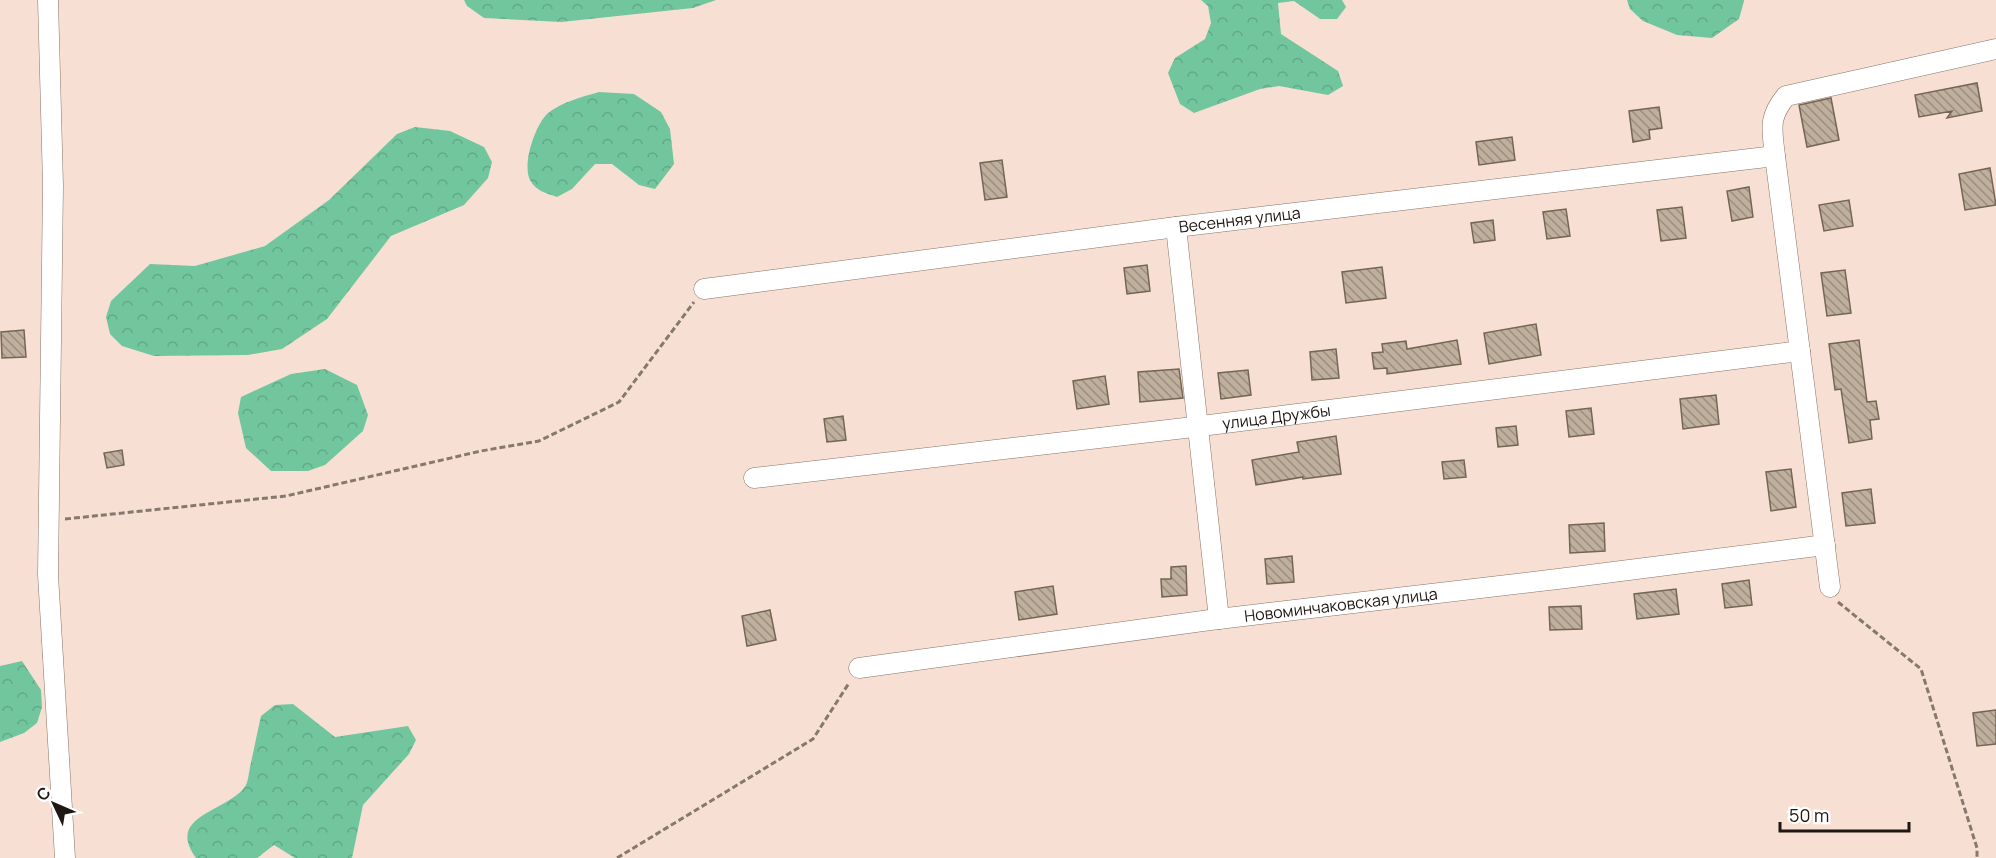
<svg xmlns="http://www.w3.org/2000/svg" width="1996" height="858" font-family="Manrope,sans-serif">
  <style>
    .forest { fill: url(#forest-crowns) }
    .building { fill: url(#building-back-hatch); stroke: #746554; stroke-width: 1.5 }
    .lines { fill: none; stroke-linecap: round; stroke-linejoin: round }
    .minor-casing { stroke: #887468; stroke-width: 21 }
    .path { stroke: #87786f; stroke-width: 3; stroke-dasharray: 6 3; stroke-linecap: butt }
    .minor { stroke: #fff; stroke-width: 20 }
    .labels { text-anchor: middle; dominant-baseline: central; stroke-width: 5; stroke-linejoin: round; paint-order: stroke }
    .street-label { font-size: 16px; fill: #1f1712; stroke: #fff }
  </style>
  <defs>
    <pattern id="forest-crowns" width="20" height="18" patternUnits="userSpaceOnUse" patternTransform="scale(1.5)"><rect width="20" height="18" fill="#71c69e"/><path d="M2 6a3 3 0 1 1 6 0M12 15a3 3 0 1 1 6 0" fill="none" stroke="#61a987"/></pattern>
    <pattern id="building-back-hatch" width="6" height="6" patternUnits="userSpaceOnUse" patternTransform="scale(1.5)"><rect width="6" height="6" fill="#bfaf9d"/><path d="M-1 5l2 2M0 0l6 6M5-1l2 2" fill="none" stroke="#9b8d7f"/></pattern>
  </defs>
  <rect width="100%" height="100%" fill="#f7e0d3"/>
  <!-- forest -->
  <path class="forest" d="M464,0H716L693,8L561,22L484,18L467,6Z
    M1201,0H1342L1346,7L1337,19H1320L1294,1L1278,3L1281,34L1338,71L1343,86L1328,95L1279,86L1260,89L1194,113L1180,104L1168,73L1175,58L1205,39L1211,23L1208,6Z
    M1627,0H1744V1L1739,19L1712,38L1677,35L1643,21L1630,9Z
    M599,92L634,94L661,112L670,129L674,164L655,189L639,185L612,164H595L572,189L557,197C546,193 536,191 530,180C522,164 535,126 547,114C561,102 582,97 599,92Z
    M415,127L450,131L484,147L492,162L488,178L464,205L391,236L327,319L282,349L248,355L154,356L122,346L110,334L106,317L111,301L150,264L195,266L265,246L329,200L397,134Z
    M325,369L357,385L368,415L363,431L325,465L308,471H271L246,448L238,413L241,397L291,374Z
    M22,661L41,690L42,707L37,723L24,733L0,742V666Z
    M293,704L335,737L408,726L416,740L409,754L363,805L352,858H295L274,845L257,858H196C164,814 230,812 246,785C248,781 249,773 250,767C254,750 257,733 261,716L275,705Z"/>
  <!-- building -->
  <path class="building" d="M1977,83L1982,111L1947,118L1952,111L1919,117L1915,95Z
    M1831,98L1839,140L1807,147L1799,105Z
    M1659,107L1662,128L1649,130L1650,139L1633,142L1629,111Z
    M1512,137L1515,160L1479,165L1476,142Z
    M1002,160L1007,197L985,200L980,163Z
    M1990,168L1996,205L1965,210L1959,174Z
    M1749,187L1753,217L1732,221L1727,191Z
    M1849,200L1853,226L1824,231L1819,205Z
    M1682,207L1686,238L1661,241L1657,210Z
    M1566,209L1570,236L1547,239L1543,212Z
    M1493,220L1495,240L1474,243L1471,223Z
    M1147,265L1150,291L1127,294L1124,268Z
    M1382,267L1386,298L1346,303L1342,272Z
    M1845,270L1851,313L1827,316L1821,273Z
    M1536,324L1541,355L1489,364L1484,333Z
    M24,330L26,357L2,358L1,332Z
    M1457,340L1461,364L1387,374V368L1374,369L1372,353L1383,352L1382,344L1406,341L1407,349Z
    M1859,340L1867,402L1876,401L1879,419L1870,420L1872,439L1849,443L1841,389L1835,390L1829,344Z
    M1336,349L1339,378L1312,380L1310,352Z
    M1179,369L1183,398L1140,402L1138,372Z
    M1248,370L1251,395L1221,399L1218,373Z
    M1105,376L1109,404L1077,409L1073,381Z
    M1716,395L1719,424L1683,429L1680,399Z
    M1591,408L1594,434L1569,437L1566,411Z
    M843,416L846,440L827,442L824,419Z
    M1516,426L1518,445L1498,447L1496,428Z
    M1336,436L1341,474L1303,479V477L1256,485L1252,460L1299,452L1297,442Z
    M122,450L124,465L107,468L104,453Z
    M1464,460L1466,477L1444,479L1442,462Z
    M1791,469L1796,507L1771,511L1766,472Z
    M1871,489L1875,523L1846,526L1842,493Z
    M1604,523L1605,551L1570,553L1569,525Z
    M1292,556L1294,582L1267,584L1265,559Z
    M1186,566L1187,595L1162,597L1161,579H1171V567Z
    M1749,580L1752,605L1725,608L1722,584Z
    M1053,586L1057,614L1019,620L1015,592Z
    M1676,589L1679,614L1637,619L1634,594Z
    M1581,606L1582,629L1550,630L1549,607Z
    M770,610L776,640L747,646L742,616Z
    M1996,710V744L1977,746L1973,713Z"/>
  <g class="lines">
    <defs>
      <g id="minor">
        <path d="M48,0L53,185L48,575L65,858"/>
        <path d="M1176,227L1219,619"/>
        <path id="s1" d="M704,289L1176,227L1775,156"/>
        <path id="s2" d="M754,478L1185,428L1800,351"/>
        <path d="M1830,587L1775,156C1772,129 1768,118 1786,96L1996,49"/>
        <path id="s3" d="M859,668L1210,620L1566,578L1825,545"/>
      </g>
    </defs>
    <!-- minor casing -->
    <use href="#minor" class="minor-casing"/>
    <!-- path -->
    <path class="path" d="M65,519L286,496L481,451L539,441L619,402L694,302
      M1838,602L1921,669L1977,848V858
      M617,858L813,739L849,683"/>
    <!-- minor -->
    <use href="#minor" class="minor"/>
  </g>
  <g class="labels">
    <!-- street labels -->
    <g class="street-label">
      <text stroke="none"><textPath href="#s1" startOffset="540">Весенняя улица</textPath></text>
      <text stroke="none"><textPath href="#s2" startOffset="526">улица Дружбы</textPath></text>
      <text stroke="none"><textPath href="#s3" startOffset="486">Новоминчаковская улица</textPath></text>
    </g>
  </g>
  <!-- north arrow -->
  <g transform="translate(54 804) rotate(314)" stroke="#ffffff" stroke-width="4.5" paint-order="stroke">
  <path d="M0-4.5L10 22L0 15L-10 22Z" fill="#1f1712"/>
  <text y="-9" font-size="16" font-weight="bold" text-anchor="middle" fill="#1f1712">С</text>
  </g>
  <!-- scale -->
  <path d="M1780 822v9h129v-9" fill="none" stroke="#1f1712" stroke-width="3"/>
  <text x="1789" y="822" font-size="18" fill="#1f1712" stroke="#ffffff" stroke-width="4.5" paint-order="stroke">50 m</text>
</svg>
